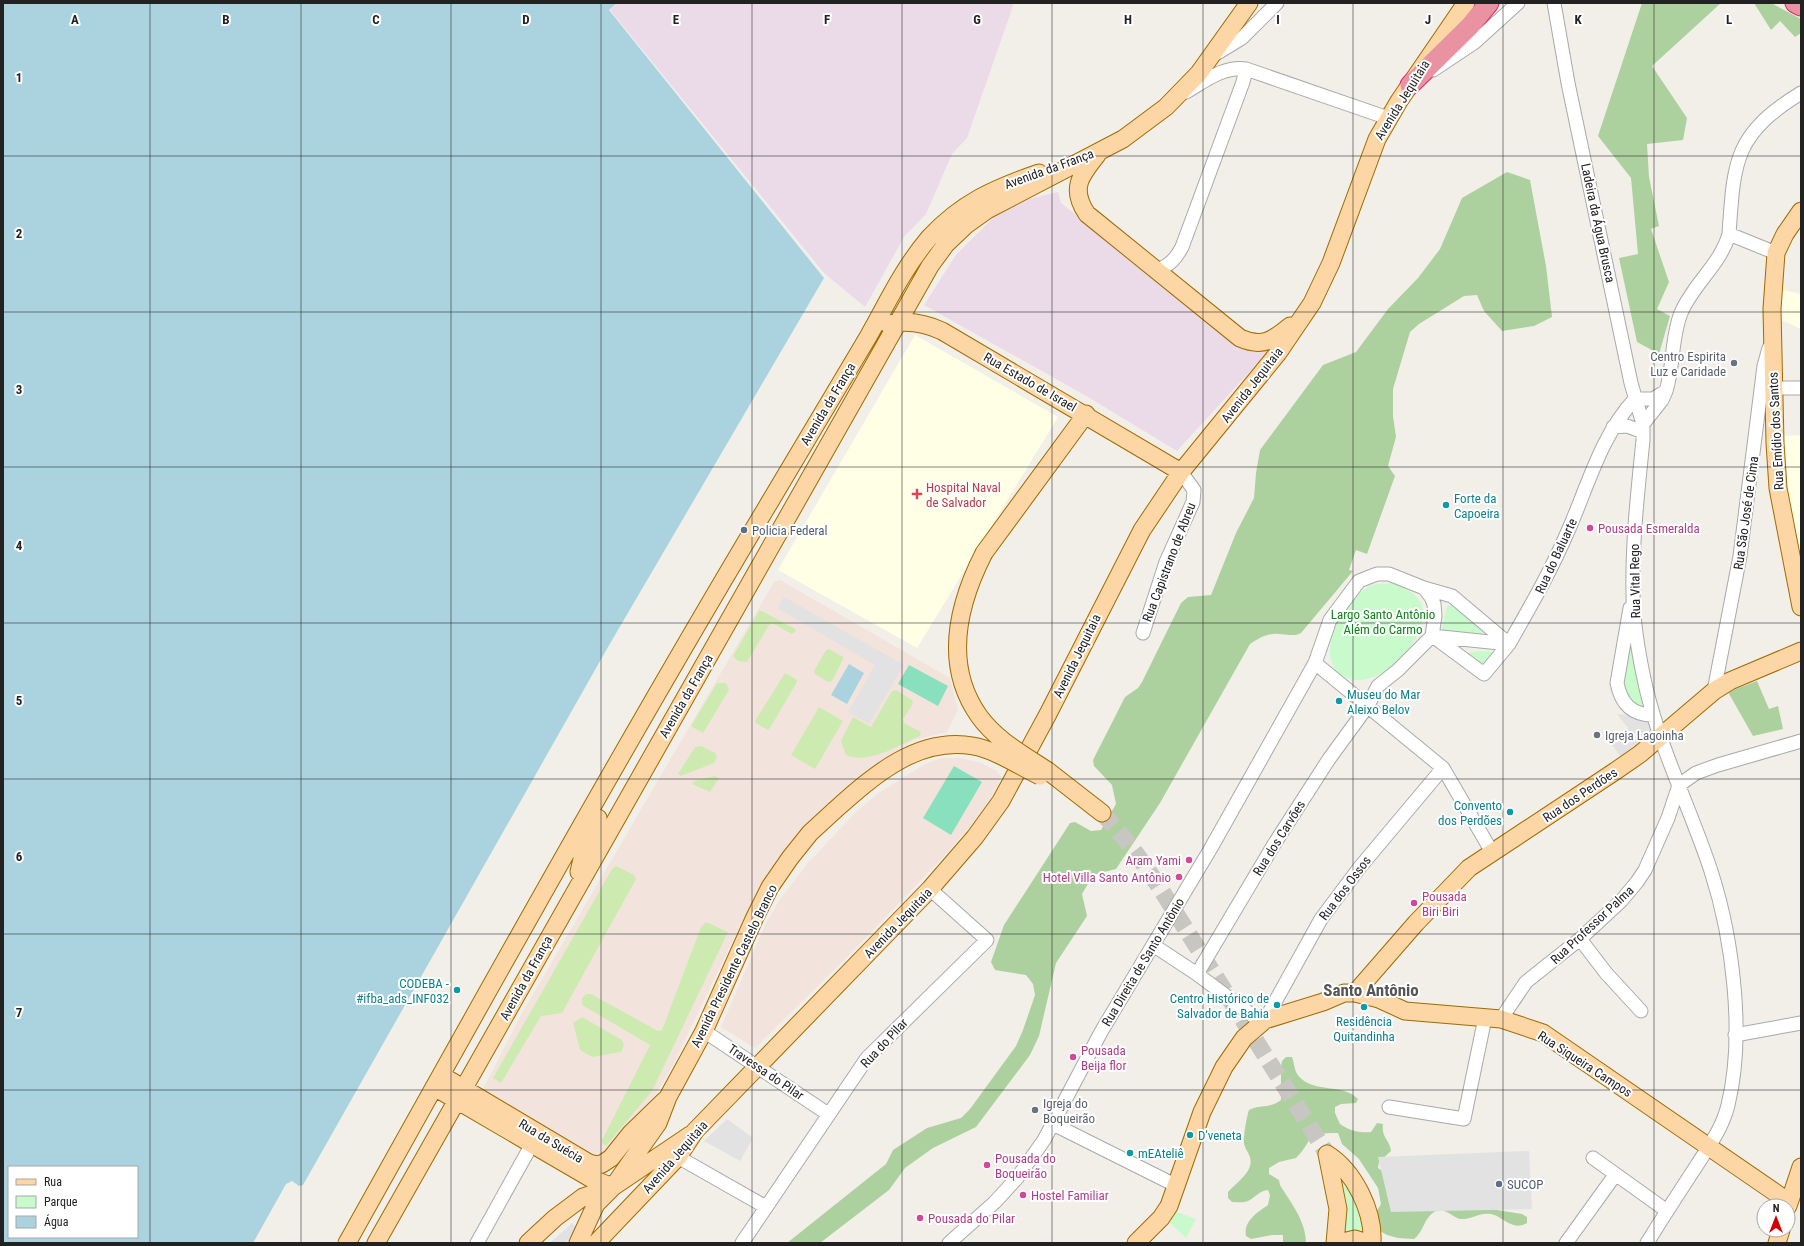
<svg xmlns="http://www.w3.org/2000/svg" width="1804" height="1246" font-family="'Roboto Condensed',sans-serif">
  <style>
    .industrial { fill: #ebdbe8 }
    .education { fill: #ffffe5 }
    .military { fill: #f3e3dd }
    .grass { fill: #cdebb0 }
    .forest { fill: #add19e }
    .park { fill: #c8facc }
    .pitch { fill: #88e0be }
    .parking { fill: #e2e2e2 }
    .water { fill: #aad3df; fill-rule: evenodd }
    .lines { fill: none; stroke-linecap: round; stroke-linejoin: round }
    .major-tunnel { stroke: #c8c6c1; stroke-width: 17; stroke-dasharray: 17 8; stroke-linecap: butt }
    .minor-casing { stroke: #a9a9a9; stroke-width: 15 }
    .major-casing { stroke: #a06b00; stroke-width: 19 }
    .highway-casing { stroke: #dc2a67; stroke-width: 21 }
    .minor { stroke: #fff; stroke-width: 13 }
    .major { stroke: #fcd6a4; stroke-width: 17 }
    .highway { stroke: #e892a2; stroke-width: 19 }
    .major-bridge-casing { stroke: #a06b00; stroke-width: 19; stroke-linecap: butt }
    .major-bridge { stroke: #fcd6a4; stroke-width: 17 }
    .grid { fill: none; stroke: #222; stroke-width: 1; stroke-opacity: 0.55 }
    .worship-dot { fill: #6b7280; stroke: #fff; stroke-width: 1.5 }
    .health-dot { fill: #e0444e; stroke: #fff; stroke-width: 1.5 }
    .culture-dot { fill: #0f9aa8; stroke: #fff; stroke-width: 1.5 }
    .hotel-dot { fill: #d1479c; stroke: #fff; stroke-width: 1.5 }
    .service-dot { fill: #5c6f8a; stroke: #fff; stroke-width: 1.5 }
    .labels { text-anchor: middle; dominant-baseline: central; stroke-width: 4; stroke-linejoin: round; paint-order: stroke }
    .street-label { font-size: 13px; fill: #222; stroke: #fff }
    .worship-label { font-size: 13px; fill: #5b616d; stroke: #fff; text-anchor: start }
    .health-label { font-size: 13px; fill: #be3a42; stroke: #fff; text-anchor: start }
    .culture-label { font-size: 13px; fill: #0d838f; stroke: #fff; text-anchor: start }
    .hotel-label { font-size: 13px; fill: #b23c85; stroke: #fff; text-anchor: start }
    .service-label { font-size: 13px; fill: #4e5e75; stroke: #fff; text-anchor: start }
    .park-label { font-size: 13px; fill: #0c8416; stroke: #fff }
    .district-label { font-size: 17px; font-weight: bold; fill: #555; stroke: #fff }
    .grid-label { font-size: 13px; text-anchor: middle; font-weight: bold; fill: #222; stroke: #fff; stroke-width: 4; stroke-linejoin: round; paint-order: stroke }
  </style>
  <rect width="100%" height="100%" fill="#f2efe9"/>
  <!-- industrial -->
  <path class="industrial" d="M618,3H1014L967,138L952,154L926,214L904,237L865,307L824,273L610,10Z
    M1058,192L1061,203L1242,346H1273L1177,451L1088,397L924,305L956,255L998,213L1020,201Z"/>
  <!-- education -->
  <path class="education" d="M1778,289L1801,294V329L1781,320Z
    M915,335L1058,417L917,648L778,570Z
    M1801,435V573L1781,477L1783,436Z"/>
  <!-- military -->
  <path class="military" d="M780,580L950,678L958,710L947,732L914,740L893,753L865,774L793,840L774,863L736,934L673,1065L656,1094L601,1158L483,1089L522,1013L774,582Z
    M941,758H961L981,763L997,771L1001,777L998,786L972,825L943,857L857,947L755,1048L721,1027L765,925L780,899L808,863L854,814L877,794L925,764Z"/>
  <!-- grass -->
  <path class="grass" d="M759,611H762L795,629L796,631L792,634L772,623L769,625L747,662L738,661L733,656Z
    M829,649L843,657V659L832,681L828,682L815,674L814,671L826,650Z
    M785,673L797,680V682L770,728L768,730L756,723L755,721Z
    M717,683H726L729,690L703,733L691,726Z
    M896,690L912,700L913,704L903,719L904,723L921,732L920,736C898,745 870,765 846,755L841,741L853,717L871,727L892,691Z
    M819,707L843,721L815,769L791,755Z
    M701,746L715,753L717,757L714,763L681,776L678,774L695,747Z
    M715,776L719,778L710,792L692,784L694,781Z
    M616,866L634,875L636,879L562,1013L541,1016L501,1083L493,1078L612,869Z
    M706,922L728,932L652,1091L606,1146L601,1142L650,1045L582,1005V998L586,994H591L658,1031L662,1030L701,927Z
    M582,1017L622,1040L624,1045L621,1052L592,1057L580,1050L573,1023Z"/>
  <!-- forest -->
  <path class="forest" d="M1642,3H1721L1652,66L1687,118L1683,140L1647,144L1649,177L1659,226L1651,229L1669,282L1657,309L1670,316L1659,354L1637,342L1619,258L1638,254L1631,178L1598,136Z
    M1754,3H1771L1801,19V33L1795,37L1780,21L1771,30Z
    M1507,172L1530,180L1546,266L1552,317L1534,326L1502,331L1484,311L1477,295L1464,296L1419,324L1410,332L1393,389V416L1396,437L1388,466L1395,476L1367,554L1356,550L1349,570L1353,571L1301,633C1294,637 1286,634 1278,634C1268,633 1259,638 1250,644L1160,803L1116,869L1093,875L1082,894L1087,916L1056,963L1039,1036L1030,1055L976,1127L933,1148L905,1168L889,1190L820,1243H787L886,1164L893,1150L927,1128L961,1118L970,1109L1016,1046L1023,1030L1035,995L1033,984L1026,975L995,970L991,962L1004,925L1070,823L1075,822L1091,831L1101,830L1116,804L1112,785L1094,766L1093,760L1125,697L1138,688L1142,682L1181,603L1188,597L1211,595L1236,533L1254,498L1256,473L1260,450L1323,365L1356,352L1388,309L1418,278L1440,249L1462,198Z
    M1757,681L1769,709L1778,706L1783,729L1753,736L1728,692Z
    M1286,1057H1292C1294,1062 1294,1067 1296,1072C1308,1095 1343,1082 1358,1099L1356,1103L1341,1104L1335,1107V1113L1340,1124C1350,1131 1359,1133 1371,1132L1377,1123L1383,1124C1381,1138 1390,1140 1391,1151L1379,1162L1378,1168L1385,1173L1484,1208L1522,1214L1527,1217V1223C1512,1232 1503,1216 1491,1214C1479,1212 1471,1220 1460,1219C1452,1217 1444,1206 1434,1212C1424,1218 1423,1233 1414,1239L1398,1238L1387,1235L1378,1230L1375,1214L1381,1204L1378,1188L1359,1159L1342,1144L1338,1133C1302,1133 1316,1138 1296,1158L1279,1162L1269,1168V1174L1279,1180L1280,1185C1291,1203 1306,1221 1306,1243H1283V1235H1272L1251,1239L1246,1236C1243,1221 1258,1212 1268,1205L1270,1195L1268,1190C1259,1191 1256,1197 1248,1201C1244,1203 1237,1202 1232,1202L1228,1198V1192C1235,1184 1247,1176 1250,1166C1253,1156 1245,1151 1244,1143C1243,1138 1247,1115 1249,1110C1260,1104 1269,1109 1281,1100V1067L1282,1061Z"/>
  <!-- park -->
  <path class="park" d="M1392,583C1403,587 1413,591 1420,601C1438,630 1377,701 1340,674C1314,654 1345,601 1366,588C1373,583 1384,584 1392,583Z
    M1451,605L1484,631L1482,635L1444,631L1442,628L1447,606Z
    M1629,636L1646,709C1613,701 1625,660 1629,636Z
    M1490,651L1493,653L1484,667L1467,656L1470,652Z
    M1345,1182C1357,1199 1363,1216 1366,1236H1341L1340,1186Z
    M1174,1211L1196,1219L1186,1238L1168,1221Z"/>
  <!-- pitch -->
  <path class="pitch" d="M909,665L948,686L938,706L898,684Z
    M954,766L982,782L951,835L923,818Z"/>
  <!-- parking -->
  <path class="parking" d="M784,597L904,665L869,724L848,712L875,665L777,608Z
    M1617,714L1631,715L1647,720L1654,732L1624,761L1609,741L1628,728Z
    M727,1119L753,1138L740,1161L704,1141Z
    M1529,1151L1532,1209L1391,1212L1378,1157Z
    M572,1223L576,1228L566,1243H550Z"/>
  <!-- water -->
  <path class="water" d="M3,3H617L609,10L824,278L608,647L303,1185L299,1186L292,1181L286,1184L253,1243H3ZM9,1167H137V1237H9Z
    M849,664L864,673L847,704L831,695Z"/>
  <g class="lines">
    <!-- major-tunnel -->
    <path class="major-tunnel" d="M1102,813C1124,836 1142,861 1160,888L1327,1154"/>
    <defs>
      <path id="minor" d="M1554,3L1568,83L1631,383L1643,424V440C1638,490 1632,541 1633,592C1633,623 1639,657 1646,688C1661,751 1691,810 1711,871C1733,939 1745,1036 1728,1105C1723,1127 1709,1146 1697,1165C1680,1191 1663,1217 1647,1243
        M1214,55L1242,38L1277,3
        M1433,70L1475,42L1518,3
        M1186,92C1205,81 1223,66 1246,69L1388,118
        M1729,234L1776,253
        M1156,270C1170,266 1176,258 1182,247L1243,82L1246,69
        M1774,388H1801
        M1635,399H1653L1666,391
        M1643,424L1662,400L1666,391C1674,366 1671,338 1681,313C1693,284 1721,264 1729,234C1734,161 1734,134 1801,93
        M1613,427L1627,426L1643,432
        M1424,588L1452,596L1509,644L1484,674L1434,637
        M1630,608L1617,683C1621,703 1631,715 1653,715
        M1143,633L1166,562L1193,502L1194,490L1181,472
        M1432,636L1509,644C1530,607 1551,571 1568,531C1588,486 1601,435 1635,399
        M1315,663L1443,768L1492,852
        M1714,691L1740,556L1764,366L1769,348
        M1580,939L1606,973L1641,1011
        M1153,945L1197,974L1261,1022
        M1501,1019L1526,982L1580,939L1621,901L1637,882L1645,870L1668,818L1679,785L1696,773L1718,765L1801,741
        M1265,1020L1321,919L1360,867L1443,768
        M704,1031L828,1114
        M1735,1035L1801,1023
        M1389,1107L1464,1119L1485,1018
        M1053,1124L1177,1186
        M678,1157L766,1207
        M1593,1158L1667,1211
        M477,1243L532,1144
        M742,1243L867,1058L987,940L930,889
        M949,1243L995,1202L1017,1178L1044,1140L1101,1032L1211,848L1315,663L1330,620L1359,581L1377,574H1389L1424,588L1431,597L1434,604L1435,616L1432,636L1398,670L1378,686L1367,707L1329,759L1273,846L1197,974
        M1566,1243L1615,1175"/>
      <path id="major" d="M1097,155C1080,176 1070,189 1087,214L1240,338C1263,348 1273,340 1290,326
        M1801,211L1785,234L1776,253L1772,309L1775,443L1778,488L1801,607
        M888,324C907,320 925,323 942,331L1181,472
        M984,553L1086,414
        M1048,771L1102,813
        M579,872L585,846L598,818
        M1355,993L1416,923L1469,868L1614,772L1640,754L1714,691L1730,681L1801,651
        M441,1075L589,1163L596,1165L602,1164L611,1158L631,1133L665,1100
        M434,1087L590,1178L613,1187
        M1327,1154C1354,1171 1374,1211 1372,1243
        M1327,1154L1338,1209L1335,1243
        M1788,1206L1801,1167
        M347,1243C484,998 621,751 765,510C799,452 834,395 868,337C888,302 902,270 929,238C961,203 995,188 1039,173
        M376,1243L930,266L946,244L966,225L987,210L1123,139L1166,107L1199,73L1249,3
        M528,1243L555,1218L583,1197L613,1187L690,1135
        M578,1243L596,1204L613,1187L658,1123L668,1097L704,1031L755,917L770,887L790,858L810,833L835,810
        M596,1243L678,1157L695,1131L930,889L975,837L1001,801L1048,714L1142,530L1181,472L1278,353L1312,303L1331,263L1377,139L1399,101L1466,3
        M1136,1243L1161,1218L1169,1206L1202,1112L1224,1067L1244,1038L1265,1020L1323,1002L1344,993H1355L1379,999L1405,1011L1501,1019L1543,1033L1789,1202
        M1339,1243L1355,1239L1367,1243
        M1777,1243L1781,1230"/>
      <path id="highway" d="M1795,3L1801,6
        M1410,85L1470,26L1489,3"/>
    </defs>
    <!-- minor casing -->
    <use href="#minor" class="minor-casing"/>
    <!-- major casing -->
    <use href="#major" class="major-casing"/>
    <!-- highway casing -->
    <use href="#highway" class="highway-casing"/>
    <!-- minor -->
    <use href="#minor" class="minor"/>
    <!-- major -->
    <use href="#major" class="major"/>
    <!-- highway -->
    <use href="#highway" class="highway"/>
    <defs>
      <path id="major-bridge" d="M984,553C958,604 943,665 979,716C996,740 1024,755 1048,771
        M835,810C873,776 918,736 973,746C996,750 1019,766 1040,776"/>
    </defs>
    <!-- major-bridge casing -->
    <use href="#major-bridge" class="major-bridge-casing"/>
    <!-- major-bridge -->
    <use href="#major-bridge" class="major-bridge"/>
  </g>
  <!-- grid -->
  <path class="grid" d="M150,3V1243M301,3V1243M451,3V1243M601,3V1243M752,3V1243M902,3V1243M1052,3V1243M1203,3V1243M1353,3V1243M1503,3V1243M1654,3V1243M3,156H1801M3,312H1801M3,467H1801M3,623H1801M3,779H1801M3,934H1801M3,1090H1801"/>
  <!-- markers -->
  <g class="worship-dot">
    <circle cx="1734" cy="363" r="4"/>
    <circle cx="1597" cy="735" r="4"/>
    <circle cx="1035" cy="1110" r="4"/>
  </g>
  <path class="health-dot" d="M915 488h4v4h4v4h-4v4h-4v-4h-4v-4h4z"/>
  <g class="culture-dot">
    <circle cx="1446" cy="505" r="4"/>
    <circle cx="1339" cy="701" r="4"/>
    <circle cx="1510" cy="812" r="4"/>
    <circle cx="457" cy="990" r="4"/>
    <circle cx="1277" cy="1005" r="4"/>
    <circle cx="1364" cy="1007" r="4"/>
    <circle cx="1190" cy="1135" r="4"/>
    <circle cx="1130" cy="1153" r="4"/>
  </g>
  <g class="hotel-dot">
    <circle cx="1590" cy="528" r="4"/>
    <circle cx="1189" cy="860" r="4"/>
    <circle cx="1179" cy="877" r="4"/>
    <circle cx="1414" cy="903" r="4"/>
    <circle cx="1073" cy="1057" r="4"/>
    <circle cx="987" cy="1165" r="4"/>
    <circle cx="1023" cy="1195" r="4"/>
    <circle cx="920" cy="1218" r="4"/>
  </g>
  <g class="service-dot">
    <circle cx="744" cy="530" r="4"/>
    <circle cx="1499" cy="1184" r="4"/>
  </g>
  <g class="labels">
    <!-- street labels -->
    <g class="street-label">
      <text transform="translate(1402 100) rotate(-58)">Avenida Jequitaia</text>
      <text transform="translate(1049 169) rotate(-20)">Avenida da França</text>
      <text transform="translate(1598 223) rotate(78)">Ladeira da Água Brusca</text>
      <text transform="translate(1030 382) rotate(30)">Rua Estado de Israel</text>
      <text transform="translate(1252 385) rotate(-52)">Avenida Jequitaia</text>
      <text transform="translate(828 404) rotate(-59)">Avenida da França</text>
      <text transform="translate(1776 431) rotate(-93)">Rua Emídio dos Santos</text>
      <text transform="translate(1746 513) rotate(-82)">Rua São José de Cima</text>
      <text transform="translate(1556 556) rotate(-65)">Rua do Baluarte</text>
      <text transform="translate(1169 562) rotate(-69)">Rua Capistrano de Abreu</text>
      <text transform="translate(1635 581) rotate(-91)">Rua Vital Rego</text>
      <text transform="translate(1077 656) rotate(-64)">Avenida Jequitaia</text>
      <text transform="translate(686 696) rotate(-60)">Avenida da França</text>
      <text transform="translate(1580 795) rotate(-34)">Rua dos Perdões</text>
      <text transform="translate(1279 838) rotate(-58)">Rua dos Carvões</text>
      <text transform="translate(1345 888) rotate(-53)">Rua dos Ossos</text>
      <text transform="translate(898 923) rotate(-46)">Avenida Jequitaia</text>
      <text transform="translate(1592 925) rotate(-43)">Rua Professor Palma</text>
      <text transform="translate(1143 962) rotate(-59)">Rua Direita de Santo Antônio</text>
      <text transform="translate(734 966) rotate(-64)">Avenida Presidente Castelo Branco</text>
      <text transform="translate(526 978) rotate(-61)">Avenida da França</text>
      <text transform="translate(884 1043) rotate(-47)">Rua do Pilar</text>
      <text transform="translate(1585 1064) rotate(33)">Rua Siqueira Campos</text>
      <text transform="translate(766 1072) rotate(34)">Travessa do Pilar</text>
      <text transform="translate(551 1141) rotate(31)">Rua da Suécia</text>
      <text transform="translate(675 1157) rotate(-49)">Avenida Jequitaia</text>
    </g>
    <!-- worship labels -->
    <g class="worship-label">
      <text x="1726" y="356" text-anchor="end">Centro Espirita<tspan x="1726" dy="15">Luz e Caridade</tspan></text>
      <text x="1605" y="735">Igreja Lagoinha</text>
      <text x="1043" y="1103">Igreja do<tspan x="1043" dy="15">Boqueirão</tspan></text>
    </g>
    <!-- health labels -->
    <g class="health-label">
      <text x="926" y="487">Hospital Naval<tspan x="926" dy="15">de Salvador</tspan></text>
    </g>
    <!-- culture labels -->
    <g class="culture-label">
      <text x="1454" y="498">Forte da<tspan x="1454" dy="15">Capoeira</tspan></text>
      <text x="1347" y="694">Museu do Mar<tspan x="1347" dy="15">Aleixo Belov</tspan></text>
      <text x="1502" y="805" text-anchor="end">Convento<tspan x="1502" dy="15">dos Perdões</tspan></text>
      <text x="449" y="983" text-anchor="end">CODEBA -<tspan x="449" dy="15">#ifba_ads_INF032</tspan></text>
      <text x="1269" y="998" text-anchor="end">Centro Histórico de<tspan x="1269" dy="15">Salvador de Bahia</tspan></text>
      <text x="1364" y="1021" text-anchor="middle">Residência<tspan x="1364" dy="15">Quitandinha</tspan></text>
      <text x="1198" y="1135">D'veneta</text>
      <text x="1138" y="1153">mEAteliê</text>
    </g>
    <!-- hotel labels -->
    <g class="hotel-label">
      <text x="1598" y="528">Pousada Esmeralda</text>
      <text x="1181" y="860" text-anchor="end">Aram Yami</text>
      <text x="1171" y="877" text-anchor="end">Hotel Villa Santo Antônio</text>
      <text x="1422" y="896">Pousada<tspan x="1422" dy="15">Biri Biri</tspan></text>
      <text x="1081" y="1050">Pousada<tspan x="1081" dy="15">Beija flor</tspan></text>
      <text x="995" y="1158">Pousada do<tspan x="995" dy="15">Boqueirão</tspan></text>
      <text x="1031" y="1195">Hostel Familiar</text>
      <text x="928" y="1218">Pousada do Pilar</text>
    </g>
    <!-- service labels -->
    <g class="service-label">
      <text x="752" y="530">Policia Federal</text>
      <text x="1507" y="1184">SUCOP</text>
    </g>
    <!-- park labels -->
    <g class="park-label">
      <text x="1383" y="614">Largo Santo Antônio<tspan x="1383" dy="15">Além do Carmo</tspan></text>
    </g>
    <!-- district labels -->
    <g class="district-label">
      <text x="1371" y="990">Santo Antônio</text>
    </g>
  </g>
  <g class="grid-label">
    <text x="75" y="24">A</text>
    <text x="226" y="24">B</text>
    <text x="376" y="24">C</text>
    <text x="526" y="24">D</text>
    <text x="676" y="24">E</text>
    <text x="827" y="24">F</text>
    <text x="977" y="24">G</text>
    <text x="1128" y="24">H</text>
    <text x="1278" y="24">I</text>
    <text x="1428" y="24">J</text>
    <text x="1578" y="24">K</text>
    <text x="1729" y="24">L</text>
    <text x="19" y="82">1</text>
    <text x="19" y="238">2</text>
    <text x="19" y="394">3</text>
    <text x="19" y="550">4</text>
    <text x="19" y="705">5</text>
    <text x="19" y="861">6</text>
    <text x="19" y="1017">7</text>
  </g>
  <!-- border -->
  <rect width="1804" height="1246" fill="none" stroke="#222222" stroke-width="8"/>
  <!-- legend -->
  <rect x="8" y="1166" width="130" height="72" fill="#ffffff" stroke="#a7a7a7"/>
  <rect x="16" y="1179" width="20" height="6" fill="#fcd6a4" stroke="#a7a7a7"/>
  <text x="44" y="1186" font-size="12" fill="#222222">Rua</text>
  <rect x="16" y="1196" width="20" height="12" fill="#c8facc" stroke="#a7a7a7"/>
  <text x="44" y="1206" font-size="12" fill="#222222">Parque</text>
  <rect x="16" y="1216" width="20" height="12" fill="#aad3df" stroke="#a7a7a7"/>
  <text x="44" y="1226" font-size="12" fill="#222222">Água</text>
  <!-- north arrow -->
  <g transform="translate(1776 1218)"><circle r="19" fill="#ffffff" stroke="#a7a7a7"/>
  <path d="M0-3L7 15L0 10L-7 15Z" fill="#d40000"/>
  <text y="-6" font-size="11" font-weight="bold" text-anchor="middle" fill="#222222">N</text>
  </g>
</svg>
